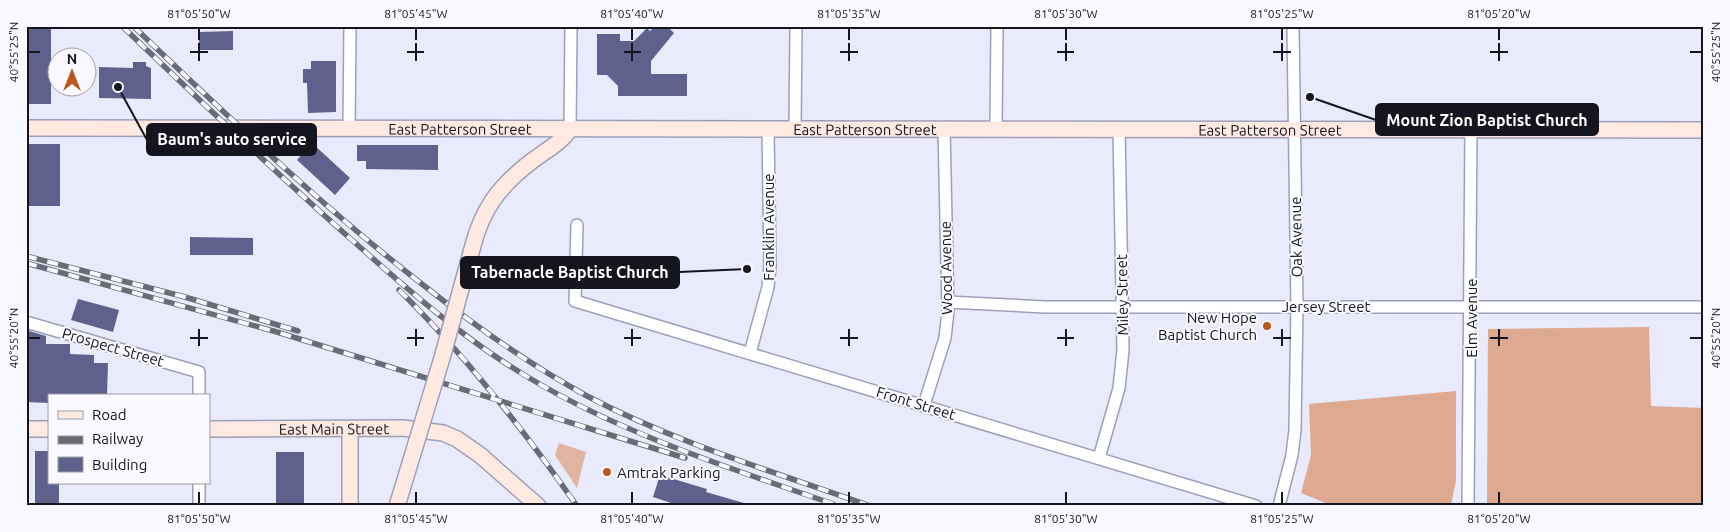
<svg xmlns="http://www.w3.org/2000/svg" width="1730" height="532" font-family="Ubuntu,sans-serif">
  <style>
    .green { fill: #dfb5a1 }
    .forest { fill: #dda990 }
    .building { fill: #5f618d }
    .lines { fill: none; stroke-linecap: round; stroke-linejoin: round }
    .street-casing { stroke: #9d9fba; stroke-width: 14 }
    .secondary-casing { stroke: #9d9fba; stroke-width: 18 }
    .street { stroke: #fff; stroke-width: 11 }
    .secondary { stroke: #feeae0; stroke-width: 15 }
    .rail-casing { stroke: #696b77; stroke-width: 5.5 }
    .rail { stroke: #f9f9ff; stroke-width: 4; stroke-dasharray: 11; stroke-linecap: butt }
    .secondary-bridge-casing { stroke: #9d9fba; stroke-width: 18; stroke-linecap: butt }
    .secondary-bridge { stroke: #feeae0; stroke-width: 15 }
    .ticks { fill: none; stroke: #14151e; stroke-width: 2 }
    .poi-dot { fill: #b9571c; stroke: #f9f9ff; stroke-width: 2 }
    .labels { text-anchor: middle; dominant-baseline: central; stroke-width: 4; stroke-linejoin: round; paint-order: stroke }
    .street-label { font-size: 15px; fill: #14151e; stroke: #f9f9ff }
    .poi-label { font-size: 15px; fill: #14151e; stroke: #f9f9ff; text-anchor: end }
    .leader { fill: none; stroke: #14151e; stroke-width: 2 }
    .callout-dot { fill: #14151e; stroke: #f9f9ff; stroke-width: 2 }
    .callout { fill: #14151e; stroke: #14151e; stroke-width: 2 }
    .callout-label { font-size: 16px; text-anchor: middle; font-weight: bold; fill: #fff }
    .neatline { fill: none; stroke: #14151e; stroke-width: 2 }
    .ticks-label { font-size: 12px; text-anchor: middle; fill: #14151e }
  </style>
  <rect width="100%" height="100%" fill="#e9ebfc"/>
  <!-- green -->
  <path class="green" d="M559,443L586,452L577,488L555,455Z"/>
  <!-- forest -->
  <path class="forest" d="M1649,327L1651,406L1704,408V506H1487L1488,329Z
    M1456,391V480L1451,506H1333L1301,493L1311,455L1309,404Z"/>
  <!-- building -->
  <path class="building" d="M26,26H51V104H26Z
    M655,26H667L674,33L651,61V74H687V96H618V86L607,75H597V34H620V41H634L647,28L650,31Z
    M233,31V50H199V32Z
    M311,61H336V112L308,113L307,83H303V69H311Z
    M133,62H146V66L151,68V99L99,98V67L133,68Z
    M312,143L350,178L335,195L297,160Z
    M26,144H60V206H26Z
    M357,145H438V170L366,169V161H357Z
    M190,237L253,238V255H190Z
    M78,299L119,310L113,332L71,320Z
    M26,330L46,336V344H70V354L94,355V363H108L107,396H49V403L26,402Z
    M35,451H49V483H59V506H35Z
    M276,452H304V506H276Z
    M660,475L707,489L706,492L744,503V506H680L653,497Z"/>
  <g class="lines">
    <defs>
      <path id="street" d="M996,128L997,26
        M349,129L350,26
        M570,129L571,26
        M795,129L796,26
        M577,225L575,301L1256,506
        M948,302L1045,307H1704
        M26,322L199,372V396
        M750,353L768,287L770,266L768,129
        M924,405L945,338L948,311L944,128
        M1099,458L1119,388L1123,350L1119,129
        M199,506V483
        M1279,506L1292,455L1295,430L1297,306L1293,26
        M1468,506L1471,129"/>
      <g id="secondary">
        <path id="s1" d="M26,128L1704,130"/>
        <path d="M472,249C482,209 499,186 532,161C545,151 561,143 570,129"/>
        <path d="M26,429H49"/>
        <path id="s2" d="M209,429L403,428L443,433L457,439L480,455L538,506"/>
        <path d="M350,506V429"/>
      </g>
    </defs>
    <!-- street casing -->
    <use href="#street" class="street-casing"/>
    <!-- secondary casing -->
    <use href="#secondary" class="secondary-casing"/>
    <!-- street -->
    <use href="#street" class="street"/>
    <!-- secondary -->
    <use href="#secondary" class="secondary"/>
    <defs>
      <path id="rail" d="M122,26C198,99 274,171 352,240C408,290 466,341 531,379C625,435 730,468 833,504
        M133,26C229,117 322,207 427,288C478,328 530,365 587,396C676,443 775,472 870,506
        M26,256L185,297L298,331
        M26,263L277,332L685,458
        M399,290C466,356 523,429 577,506"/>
    </defs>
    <!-- rail casing -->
    <use href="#rail" class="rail-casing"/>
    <!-- rail -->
    <use href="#rail" class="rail"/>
    <defs>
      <path id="secondary-bridge" d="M397,506L442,358L472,249"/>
    </defs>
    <!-- secondary-bridge casing -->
    <use href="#secondary-bridge" class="secondary-bridge-casing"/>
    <!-- secondary-bridge -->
    <use href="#secondary-bridge" class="secondary-bridge"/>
  </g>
  <!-- ticks -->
  <path class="ticks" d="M199,28V40M416,28V40M632,28V40M849,28V40M1066,28V40M1282,28V40M1499,28V40M199,43V61M416,43V61M632,43V61M849,43V61M1066,43V61M1282,43V61M1499,43V61M28,52H40M190,52H208M407,52H424M624,52H641M840,52H858M1057,52H1074M1273,52H1291M1490,52H1508M1690,52H1702M199,329V346M416,329V346M632,329V346M849,329V346M1066,329V346M1282,329V346M1499,329V346M28,338H40M190,338H208M407,338H424M624,338H641M840,338H858M1057,338H1074M1273,338H1291M1490,338H1508M1690,338H1702M199,492V504M416,492V504M632,492V504M849,492V504M1066,492V504M1282,492V504M1499,492V504"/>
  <!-- markers -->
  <g class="poi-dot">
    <circle cx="1267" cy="326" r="5"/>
    <circle cx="607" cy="472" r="5"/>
  </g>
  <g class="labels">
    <!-- street labels -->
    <g class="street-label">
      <text stroke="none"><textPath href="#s1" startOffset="839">East Patterson Street</textPath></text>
      <text stroke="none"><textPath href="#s1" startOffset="434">East Patterson Street</textPath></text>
      <text stroke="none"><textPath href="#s1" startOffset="1244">East Patterson Street</textPath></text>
      <text transform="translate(768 227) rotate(-90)">Franklin Avenue</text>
      <text transform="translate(1296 237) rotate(-91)">Oak Avenue</text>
      <text transform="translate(946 268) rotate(-91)">Wood Avenue</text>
      <text transform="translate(1122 295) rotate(-91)">Miley Street</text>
      <text x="1326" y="306">Jersey Street</text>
      <text transform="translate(1471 318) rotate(-90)">Elm Avenue</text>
      <text transform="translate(113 347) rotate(16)">Prospect Street</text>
      <text transform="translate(916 403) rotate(17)">Front Street</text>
      <text stroke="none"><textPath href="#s2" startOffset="125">East Main Street</textPath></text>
    </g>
    <!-- poi labels -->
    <g class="poi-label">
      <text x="1257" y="317">New Hope<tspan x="1257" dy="17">Baptist Church</tspan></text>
      <text x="617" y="472" text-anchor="start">Amtrak Parking</text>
    </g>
  </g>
  <!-- callouts -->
  <path class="leader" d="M1310 97L1376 120M118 87L147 140M747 269L679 272"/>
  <g class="callout-dot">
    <circle cx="1310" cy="97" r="5"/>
    <circle cx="118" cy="87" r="5"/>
    <circle cx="747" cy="269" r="5"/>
  </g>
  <g class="callout">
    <rect x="1376" y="104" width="222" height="31" rx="5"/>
    <rect x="147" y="124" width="169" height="31" rx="5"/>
    <rect x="461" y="257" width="218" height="31" rx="5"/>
  </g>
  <g class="callout-label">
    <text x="1487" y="126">Mount Zion Baptist Church</text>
    <text x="232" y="145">Baum's auto service</text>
    <text x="570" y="278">Tabernacle Baptist Church</text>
  </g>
  <!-- border -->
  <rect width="1730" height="532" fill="none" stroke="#f9f9ff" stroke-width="55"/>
  <!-- legend -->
  <rect x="48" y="394" width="162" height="90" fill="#f9f9ff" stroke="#9d9ea5"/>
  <rect x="58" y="411" width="25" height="8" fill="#feeae0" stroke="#9d9ea5"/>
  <text x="92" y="420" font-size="15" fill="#14151e">Road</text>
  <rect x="58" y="436" width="25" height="8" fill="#696b77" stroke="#9d9ea5"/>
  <text x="92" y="444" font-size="15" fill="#14151e">Railway</text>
  <rect x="58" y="457" width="25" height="15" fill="#5f618d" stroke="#9d9ea5"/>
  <text x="92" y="470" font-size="15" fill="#14151e">Building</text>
  <!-- north arrow -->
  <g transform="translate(72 72)"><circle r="24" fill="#f9f9ff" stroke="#9d9ea5"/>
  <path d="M0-4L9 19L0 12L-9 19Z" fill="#b9571c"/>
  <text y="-8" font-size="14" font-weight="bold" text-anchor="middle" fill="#14151e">N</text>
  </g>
  <rect x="28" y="28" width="1674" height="476" class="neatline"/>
  <g class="ticks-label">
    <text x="199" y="18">81°05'50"W</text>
    <text x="416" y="18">81°05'45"W</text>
    <text x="632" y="18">81°05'40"W</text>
    <text x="849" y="18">81°05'35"W</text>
    <text x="1066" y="18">81°05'30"W</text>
    <text x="1282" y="18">81°05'25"W</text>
    <text x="1499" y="18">81°05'20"W</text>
    <text transform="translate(14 52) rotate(-90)" y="4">40°55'25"N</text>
    <text transform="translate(1716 52) rotate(-90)" y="4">40°55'25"N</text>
    <text transform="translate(14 338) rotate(-90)" y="4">40°55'20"N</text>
    <text transform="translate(1716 338) rotate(-90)" y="4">40°55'20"N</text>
    <text x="199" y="523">81°05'50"W</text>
    <text x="416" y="523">81°05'45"W</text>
    <text x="632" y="523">81°05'40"W</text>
    <text x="849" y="523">81°05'35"W</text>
    <text x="1066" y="523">81°05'30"W</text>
    <text x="1282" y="523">81°05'25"W</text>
    <text x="1499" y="523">81°05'20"W</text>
  </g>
</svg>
